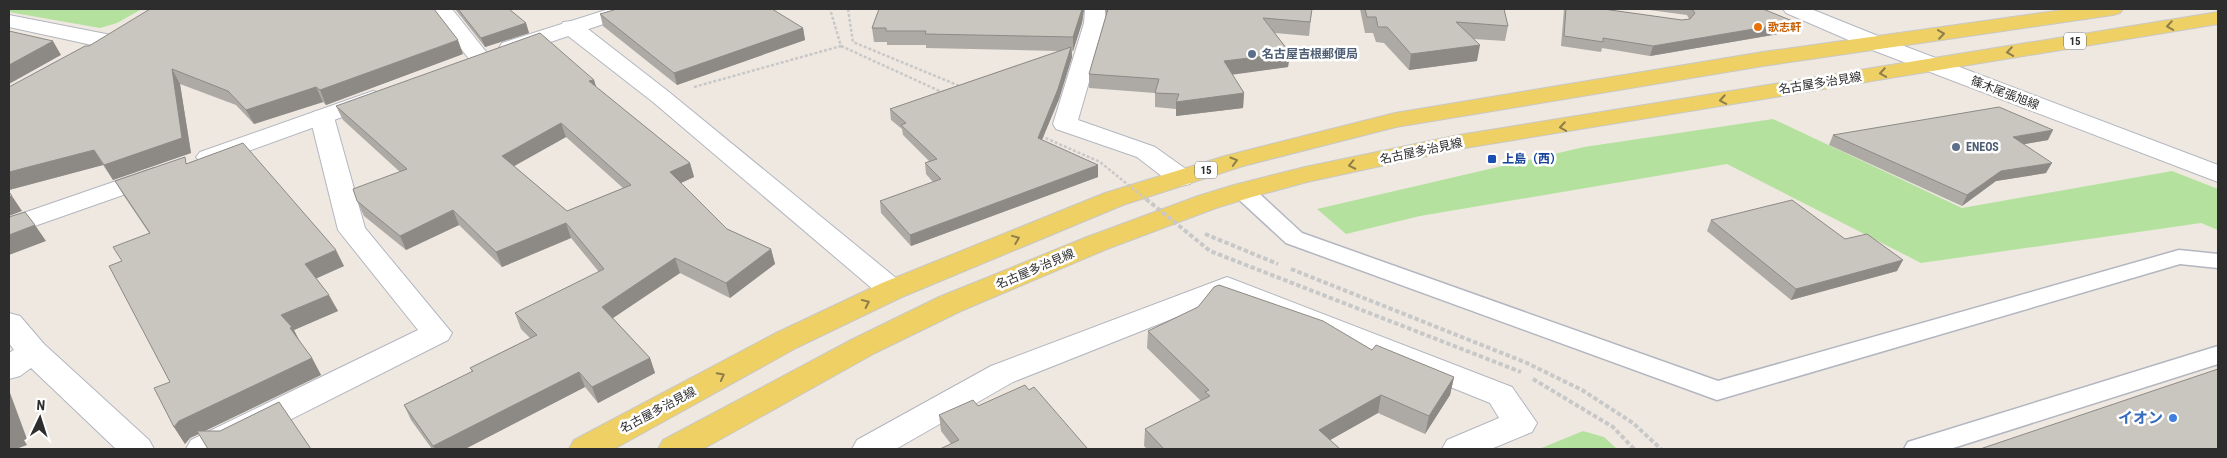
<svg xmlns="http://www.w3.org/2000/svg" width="2227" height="458" font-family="'Roboto Condensed','Noto Sans JP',sans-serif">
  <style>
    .green { fill: #b4e29e }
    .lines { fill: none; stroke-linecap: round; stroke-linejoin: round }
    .service-casing { stroke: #b3b6c0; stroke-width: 3 }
    .minor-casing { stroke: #b3b6c0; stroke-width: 2 }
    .tertiary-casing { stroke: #b3b6c0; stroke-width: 2 }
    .secondary-casing { stroke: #b3b6c0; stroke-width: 2 }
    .primary-casing { stroke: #c8c8c8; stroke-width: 2 }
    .path-far1 { stroke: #c8c8c8; stroke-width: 2.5; stroke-dasharray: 3 2; stroke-linecap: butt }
    .path { stroke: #c8c8c8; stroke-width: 4; stroke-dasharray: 4.5 2.5; stroke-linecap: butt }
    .service { fill: #fff; fill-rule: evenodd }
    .minor { fill: #fff; fill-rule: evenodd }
    .tertiary { fill: #fff; fill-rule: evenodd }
    .secondary { fill: #fff; fill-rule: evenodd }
    .primary { fill: #eed065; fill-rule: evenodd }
    .path-bridge-far1 { stroke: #c8c8c8; stroke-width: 2.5; stroke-dasharray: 3 2; stroke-linecap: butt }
    .path-bridge { stroke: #c8c8c8; stroke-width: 4; stroke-dasharray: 4.5 2.5; stroke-linecap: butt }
    .wall { fill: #ada9a4; fill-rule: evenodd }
    .shaded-wall { fill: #8d8a86 }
    .building { fill: #c9c5bf; stroke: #8d8a86; fill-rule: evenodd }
    .oneway { stroke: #8e7e49 }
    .food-dot { fill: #e8710a; stroke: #fff; stroke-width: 2 }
    .service-dot { fill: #5c6f8a; stroke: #fff; stroke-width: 2 }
    .transit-dot { fill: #1a4fb4; stroke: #fff; stroke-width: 2 }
    .shop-dot { fill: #3f7fe0; stroke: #fff; stroke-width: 2 }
    .labels { text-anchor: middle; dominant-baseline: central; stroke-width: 5; stroke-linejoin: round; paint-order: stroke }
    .far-food-label { font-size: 11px; font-weight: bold; fill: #c56008; stroke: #fff; text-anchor: start }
    .shield { fill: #fff; stroke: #6c6c6c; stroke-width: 1 }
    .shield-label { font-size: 11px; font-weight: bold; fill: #2d2d2d }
    .service-label { font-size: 12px; font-weight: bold; fill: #4e5e75; stroke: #fff; text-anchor: start }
    .street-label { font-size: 12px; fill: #2d2d2d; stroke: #fff }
    .transit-label { font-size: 12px; font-weight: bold; fill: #164399; stroke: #fff; text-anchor: start }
    .near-shop-label { font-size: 15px; font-weight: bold; fill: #366cbe; stroke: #fff; text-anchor: end }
  </style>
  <rect width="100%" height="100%" fill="#eee8e0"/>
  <!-- green -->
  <path class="green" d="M9,9H142L117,23L100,28L9,12Z
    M1773,119L1962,208L2172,171L2218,189V230L2201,223L1921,263L1727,164L1420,216L1346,234L1317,209L1584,147Z
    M1583,431L1604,437L1617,449H1539Z"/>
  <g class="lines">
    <defs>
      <path id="service" d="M1243,185L1251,186L1302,233L1718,381L2179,250L2218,254V268L2180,264L1717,400L1286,243L1235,196L1232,191L1235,186Z
        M2218,346V364L1950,449H1904L1908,442Z"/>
      <path id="minor" d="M431,9H452L491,58L488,63L480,65L472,63Z
        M1085,9H1105L1106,23L1078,120L1155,147L1190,172L1194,178L1190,184L1181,186L1172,184L1137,157L1056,129L1053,124L1084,23Z
        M9,15L106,34L114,36L117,41L114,46L106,48L9,27Z
        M571,21L579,22L669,92L902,283L907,290L902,297L892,299L882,297L653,102L563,32L560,27L563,22Z
        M322,110L331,112L334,117L365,228L452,333L448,340L232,449H186L191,440L418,330L338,230L310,117L313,112Z
        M1227,277L1512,387L1537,423L1532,432L1491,449H1442L1447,440L1499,418L1490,403L1227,297L1013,382L896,449H852L857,440L991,366Z
        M9,313L20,316L44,344L149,440L154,449H116L31,368L20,376L9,379V353L14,350L9,343Z"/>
      <path id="tertiary" d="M609,9H639L636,13L518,53L510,55L502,53L499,48L502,43Z
        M373,91L381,93L385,98L381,103L218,162L209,165L200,162L196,157L200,152Z
        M154,168L163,171L167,176L163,181L9,235V218Z"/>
      <path id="secondary" d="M1783,9H1811L1883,38L2218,165V182L1867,48L1786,13Z"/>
      <path id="primary" d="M2070,9H2123L2120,13L2113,15L1763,66L1396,127L1243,166L1123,205L902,297L798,347L614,449H569L574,440L776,333L882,283L1105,193L1225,156L1395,113L1763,52Z
        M2218,12V24L1459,149L1307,182L1252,197L1216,208L1107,249L961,311L875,353L703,449H658L663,440L853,339L939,297L1087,237L1198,196L1234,185L1305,167L1459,135Z"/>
    </defs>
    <!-- service casing -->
    <use href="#service" class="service-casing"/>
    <!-- minor casing -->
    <use href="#minor" class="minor-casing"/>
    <!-- tertiary casing -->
    <use href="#tertiary" class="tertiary-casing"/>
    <!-- secondary casing -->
    <use href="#secondary" class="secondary-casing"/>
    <!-- primary casing -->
    <use href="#primary" class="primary-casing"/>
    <!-- path-far1 -->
    <path class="path-far1" d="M848,9L853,42L962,87
      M694,87L841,46L830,9"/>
    <!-- path -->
    <path class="path" d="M1205,234L1278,264
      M1291,269L1527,363L1582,390L1633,423L1661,449
      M1533,379L1613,427L1634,449"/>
    <!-- service -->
    <use href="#service" class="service"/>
    <!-- minor -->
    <use href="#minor" class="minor"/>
    <!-- tertiary -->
    <use href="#tertiary" class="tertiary"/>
    <!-- secondary -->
    <use href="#secondary" class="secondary"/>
    <!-- primary -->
    <use href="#primary" class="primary"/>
    <!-- path-bridge-far1 -->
    <path class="path-bridge-far1" d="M841,46L944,93
      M1041,136L1100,162L1148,201"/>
    <!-- path-bridge -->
    <path class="path-bridge" d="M1146,199L1210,251L1521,372"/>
  </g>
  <!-- wall -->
  <path class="wall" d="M455,9H509L526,23L529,33L485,47Z
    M879,9H1084L1082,23L1073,51H1072V57L1059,99L1042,140L1098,165V177L911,246L881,213L880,201L933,182L926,174L925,163L929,161L903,135L902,129L891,120L890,109L1059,51L926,48V45H887V42H874L872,28Z
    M1105,9H1312L1309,36L1275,33L1290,53L1288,67L1232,74L1244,93L1243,108L1176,116V109L1155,107V93L1089,88V74L1106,15Z
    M1360,9H1504L1508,26L1505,41L1474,39L1477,61L1409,70L1384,43L1376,42L1373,33H1365Z
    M1564,9H1603L1682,20L1689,19L1687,15L1642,9H1763L1791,32L1650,56L1602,48L1601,52L1561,46Z
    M600,14L803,28L805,40L677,85L603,26Z
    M89,46L463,54L326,105L323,102L254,124L236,105L180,84L191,153L113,180L103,165L9,190Z
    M594,80L596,87L690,163L694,177L681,183L727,229L771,249L775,264L730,298L680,273L613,318L650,358L655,373L598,403L585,387L465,449H432L411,420L404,405L472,372L470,368L530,338L521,329L515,313L599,272L571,238L502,267L459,225L406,250L364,216L357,201L400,172L343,120L336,106ZM566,137L623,188L567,211L514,166Z
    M1833,135L2048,140L2024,144L2046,173L1996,181L1962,206L1829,145Z
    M188,163L344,266L316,278L338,311L294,330L300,342L312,358L321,375L205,431L311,449L199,434L190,438L185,444L174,427L170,382L122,261L149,233L124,196L115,181Z
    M1711,220L1845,239L1897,271L1791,300L1707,231Z
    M1148,331L1372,350L1454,377L1450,395L1425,434L1378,413L1330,440L1340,449H1147L1144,446L1145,429L1201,401L1147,348Z
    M1029,390L1087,448L951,444L941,431L939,415L978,406Z"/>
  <!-- shaded-wall -->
  <path class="shaded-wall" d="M1082,9H1084L1082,23L1073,51V37Z
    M1795,22L1791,32L1650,56L1653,46Z
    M526,23L529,33L485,47L481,38Z
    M803,28L805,40L677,85L674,73Z
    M458,40L463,54L326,105L320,90Z
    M53,41L61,55L9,84V65Z
    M1480,45L1477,61L1409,70L1411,54Z
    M1071,47L1072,57L1059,99L1038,149V138Z
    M1290,53L1288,67L1223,76L1224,61Z
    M172,69L180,84L191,153L113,180L104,165Z
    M594,80L598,93L589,81Z
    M316,87L323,102L254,124L246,110Z
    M1244,93L1243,108L1176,116V102Z
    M561,123L566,137L507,170L502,156Z
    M2053,130L2048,140L2008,147L2013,137Z
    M94,150L103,165L9,190V172Z
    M690,163L694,177L674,186L670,172Z
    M2052,163L2046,173L1996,181L1962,206L1967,195L2001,171Z
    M1098,165V177L911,246L910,235Z
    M12,196L22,211L9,216V197Z
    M453,210L459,225L406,250L400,236Z
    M566,223L571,238L502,267L496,252Z
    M35,225L46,241L9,255V235Z
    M771,249L775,264L730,298L726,283Z
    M336,250L344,266L313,280L305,264Z
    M675,258L680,273L607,322L602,307Z
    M1903,260L1897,271L1791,300L1796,289Z
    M329,295L338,311L294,330L301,344L281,315Z
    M312,358L321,375L190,438L185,444L174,427L179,421Z
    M650,358L655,373L598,403L592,387Z
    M579,372L585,387L465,449H435L433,446Z
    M1454,377L1450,395L1425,434L1429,416Z
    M9,390L27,439L24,440L27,445L16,449H9Z
    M1381,395L1378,413L1316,448L1319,430Z"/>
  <!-- building -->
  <path class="building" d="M150,9H434L458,40L320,90L316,87L246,110L228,91L172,69L182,138L104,165L94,150L9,172V87L85,46H89Z
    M458,9H509L526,23L481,38Z
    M617,9H772L803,28L674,73L600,14Z
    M879,9H1082L1073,37L925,34L926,31H886V28H872Z
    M1108,9H1312L1310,22L1263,18L1290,53L1224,61L1244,93L1176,102L1179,94L1155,93L1159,79L1089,74Z
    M1365,9H1504L1508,26L1456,22L1480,45L1411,54L1387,27H1378L1376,17H1367Z
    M1566,9H1603L1682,20L1690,19L1695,13L1692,9H1763L1795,22L1653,46L1603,38V42L1564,36Z
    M9,31L53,41L9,65Z
    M540,33L594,80L589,81L690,163L670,172L727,229L771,249L726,283L675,258L602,307L650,358L592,387L579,372L433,446L404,405L473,371L470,368L537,335L515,313L604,269L566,223L496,252L453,210L400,236L357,201L353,189L407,169L336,106ZM561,123L631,185L567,211L502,156Z
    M1071,47L1058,89L1038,138L1098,165L910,235L880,201L941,179L925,163L937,159L901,125L906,123L890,109Z
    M1999,107L2053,130L2013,137L2052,163L2001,171L1967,195L1833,135Z
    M243,143L336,250L305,264L329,295L281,315L292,327L290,328L312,358L179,421L174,427L154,388L170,382L109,266L122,261L113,247L150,233L115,181L185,157L186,164Z
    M9,192L12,196L9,197Z
    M1792,200L1845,239L1867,234L1903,260L1796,289L1711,220Z
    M25,212L35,225L9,235V217Z
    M1219,285L1323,321L1372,350L1376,345L1454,377L1429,416L1381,395L1319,430L1340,449H1164L1145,429L1210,396L1205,392L1209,390L1148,331L1198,307L1214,287Z
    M2218,369V449H1980Z
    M1025,385L1029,390L1034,387L1087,448L1085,449H940L959,440L939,415L973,400L978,406Z
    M279,402L311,449H208L197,431H220Z"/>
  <!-- one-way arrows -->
  <defs><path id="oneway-chevron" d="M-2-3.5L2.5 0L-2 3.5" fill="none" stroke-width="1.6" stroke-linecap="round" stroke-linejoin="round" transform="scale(1.25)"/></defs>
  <g class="oneway">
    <use href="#oneway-chevron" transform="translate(2170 26) rotate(171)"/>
    <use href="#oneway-chevron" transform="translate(1941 34) rotate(-8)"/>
    <use href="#oneway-chevron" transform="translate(2010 52) rotate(171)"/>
    <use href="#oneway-chevron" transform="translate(1883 73) rotate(171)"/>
    <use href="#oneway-chevron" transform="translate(1723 100) rotate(170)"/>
    <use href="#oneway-chevron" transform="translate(1563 127) rotate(171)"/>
    <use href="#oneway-chevron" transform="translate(1234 161) rotate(-16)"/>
    <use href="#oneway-chevron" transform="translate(1352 165) rotate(168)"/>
    <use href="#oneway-chevron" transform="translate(1016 239) rotate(-22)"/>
    <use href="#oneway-chevron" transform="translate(866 303) rotate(-25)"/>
    <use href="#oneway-chevron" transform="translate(721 376) rotate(-28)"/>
  </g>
  <!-- markers -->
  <circle class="food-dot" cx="1758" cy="27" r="5"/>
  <g class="service-dot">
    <circle cx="1252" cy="54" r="5"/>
    <circle cx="1956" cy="147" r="5"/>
  </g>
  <rect class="transit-dot" x="1487" y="154" width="10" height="10" rx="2.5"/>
  <circle class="shop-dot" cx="2173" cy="418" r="5"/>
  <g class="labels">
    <!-- far-food labels -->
    <g class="far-food-label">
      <text x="1768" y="27">歌志軒</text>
    </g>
    <!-- shield labels -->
    <g class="shield">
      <rect x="2064" y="32.5" width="22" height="17" rx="4"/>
      <rect x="1195" y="161.5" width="22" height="17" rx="4"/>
    </g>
    <g class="shield-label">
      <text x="2075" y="41">15</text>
      <text x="1206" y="170">15</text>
    </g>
    <!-- service labels -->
    <g class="service-label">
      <text x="1262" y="54">名古屋吉根郵便局</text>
      <text x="1966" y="147">ENEOS</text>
    </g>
    <!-- street labels -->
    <g class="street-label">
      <text transform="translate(1820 83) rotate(-9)">名古屋多治見線</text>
      <text transform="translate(2005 93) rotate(21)">篠木尾張旭線</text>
      <text transform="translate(1421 151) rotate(-12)">名古屋多治見線</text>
      <text transform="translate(1035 269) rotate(-23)">名古屋多治見線</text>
      <text transform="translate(658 410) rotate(-28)">名古屋多治見線</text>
    </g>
    <!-- transit labels -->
    <g class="transit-label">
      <text x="1502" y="159">上島（西）</text>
    </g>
    <!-- near-shop labels -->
    <g class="near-shop-label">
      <text x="2163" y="418">イオン</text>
    </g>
  </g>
  <!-- border -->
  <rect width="2227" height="458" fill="none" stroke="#2d2d2d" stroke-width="20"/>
  <!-- north arrow -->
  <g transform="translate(40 418) rotate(4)" stroke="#ffffff" stroke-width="4" paint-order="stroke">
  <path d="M0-4L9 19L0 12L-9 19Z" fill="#2d2d2d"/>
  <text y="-8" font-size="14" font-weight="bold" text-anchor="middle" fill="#2d2d2d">N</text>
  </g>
</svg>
